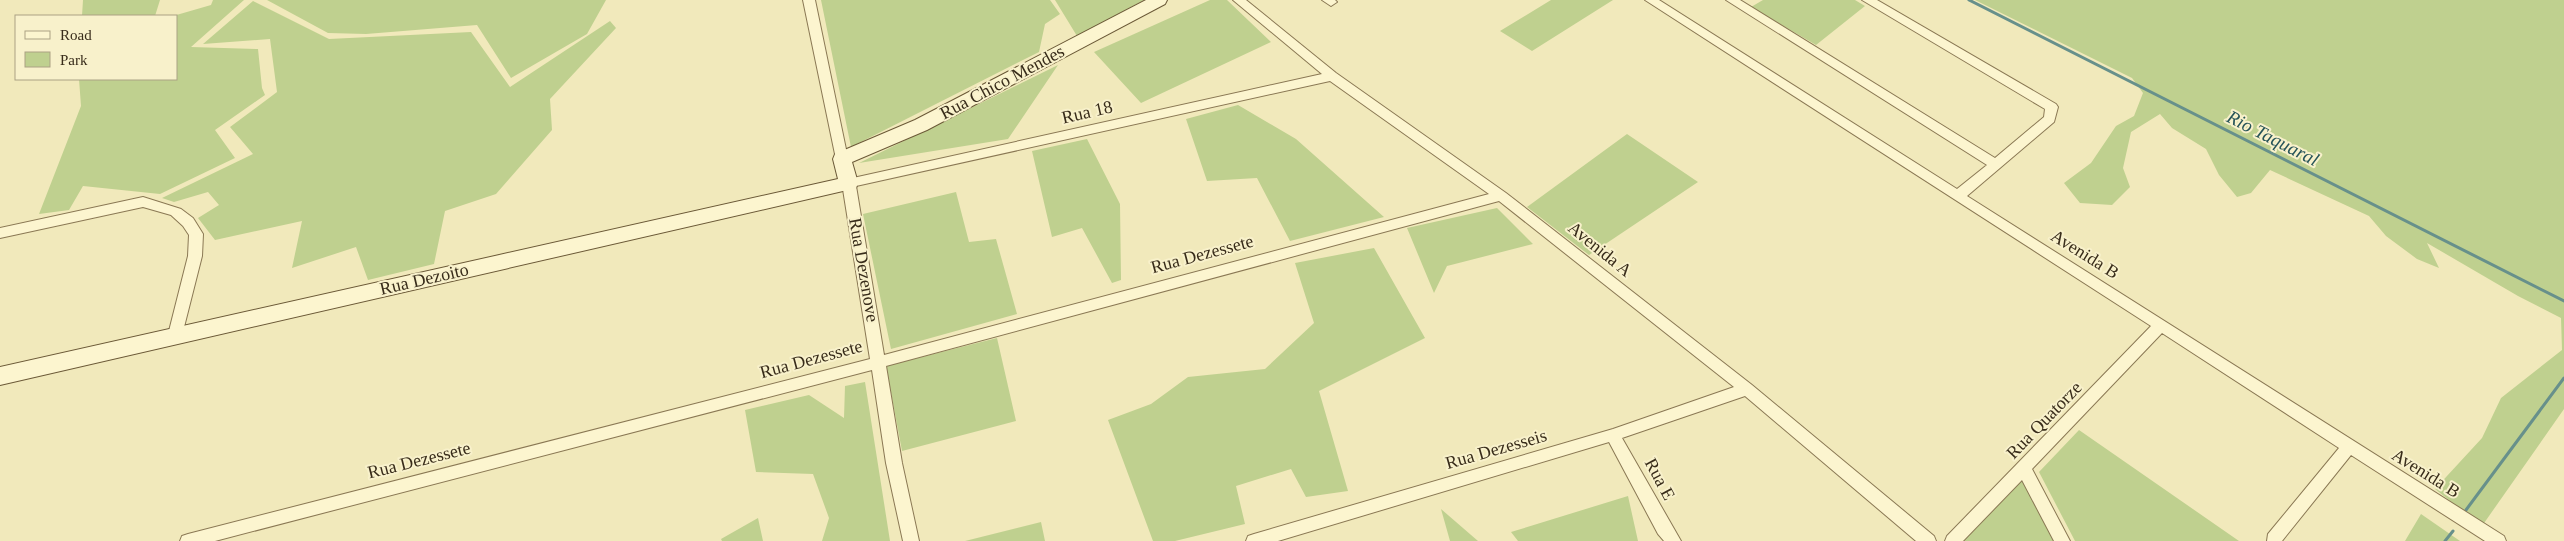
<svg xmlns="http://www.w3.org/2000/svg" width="2564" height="541" font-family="'Times New Roman',serif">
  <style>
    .green { fill: #bfd08f }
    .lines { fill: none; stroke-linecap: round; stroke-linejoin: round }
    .stream { stroke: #67908b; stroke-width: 3 }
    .minor-casing { stroke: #8a7854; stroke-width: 2 }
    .secondary-casing { stroke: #6b5937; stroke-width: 2 }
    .minor { fill: #fcf5cf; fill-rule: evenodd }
    .secondary { fill: #fcf5cf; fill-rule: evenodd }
    .labels { text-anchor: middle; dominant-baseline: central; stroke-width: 4; stroke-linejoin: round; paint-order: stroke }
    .street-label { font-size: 18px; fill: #382c1a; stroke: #f8f1cb }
    .water-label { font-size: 19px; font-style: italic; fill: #285559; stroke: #f8f1cb }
  </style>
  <rect width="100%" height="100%" fill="#f1e9bb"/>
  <!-- green -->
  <path class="green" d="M83,0H160L155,16H82Z
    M213,0H244L191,47L258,49L262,88L265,95L215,130L235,158L160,194L83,186L69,210L39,214L81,106L79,79H176V16H173L211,5Z
    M267,0H606L587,34L511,78L477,25L366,34L328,33Z
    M821,0H1050L1060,14L1045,24L1039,52L851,147Z
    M1055,0H1144L1077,36Z
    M1210,0H1227L1271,42L1141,103L1094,52Z
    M1551,0H1613L1532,51L1500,31Z
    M1763,0H1855L1865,6L1816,45L1751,7Z
    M1975,0H2564V409L2482,526L2435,489L2482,438L2501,398L2562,350L2561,318L2518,296L2427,243L2439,268L2417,259L2386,236L2369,216L2270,170L2251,193L2237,197L2219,175L2206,149L2172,128L2160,114L2131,132L2123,168L2130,187L2112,205L2080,203L2064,183L2091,163L2116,126L2134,116L2143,93L2132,78Z
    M253,1L329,39L471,32L510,87L610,21L616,28L550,99L552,130L496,194L445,211L434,264L368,280L356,247L292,268L302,221L215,240L198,218L219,205L208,192L174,202L162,198L253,154L230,127L277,92L270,39L203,44Z
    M1058,65L1008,139L859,163Z
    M1238,105L1296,139L1384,217L1290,241L1257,178L1207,181L1186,119Z
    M1627,134L1698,182L1589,255L1527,207Z
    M1087,139L1120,204L1121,280L1112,283L1082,228L1052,237L1032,151Z
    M956,192L969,242L996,239L1017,314L891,349L863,214Z
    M1497,208L1533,244L1447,266L1434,293L1407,228Z
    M1374,248L1425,338L1319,391L1348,491L1306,497L1291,469L1236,486L1245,524L1175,541H1153L1108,420L1151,404L1188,377L1265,369L1314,323L1295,263Z
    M997,338L1016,421L902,451L886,366Z
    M865,382L890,541H822L829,518L813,474L756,472L745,410L809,395L844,418L845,386Z
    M2079,430L2239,541H2075L2039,472Z
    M2022,478L2056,541H1963Z
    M1628,496L1638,541H1518L1511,532Z
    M1441,509L1478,541H1479H1450Z
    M2421,514L2460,541H2405Z
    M758,518L763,541H722L721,539Z
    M1041,522L1045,541H965Z"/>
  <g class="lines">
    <!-- stream -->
    <path class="stream" d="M1969,0L2564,301
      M2466,510L2564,378
      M2445,541L2453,531"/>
    <defs>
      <path id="minor" d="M803,0H815L848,159L842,164L836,159Z
        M1233,0H1246L1336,73L1506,193L1752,385L1934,536L1936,541H1916L1745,396L1622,438L1681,541H1664L1658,534L1609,442L1278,541H1246L1248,536L1254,534L1613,429L1734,387L1499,201L886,366L902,463L919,541H903L886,463L872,370L215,541H180L182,536L188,534L870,359L842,183L844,180L1322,74ZM1330,81L1489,194L884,355L856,186Z
        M1322,0H1335L1337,2L1331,6Z
        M1645,0H1659L1957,189L1987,165L1726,0H1740L1995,158L2044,117L2045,109L1862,0H1877L2056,104L2058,107L2054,122L1967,196L2504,536L2506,541H2485L2351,455L2282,541H2267L2268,534L2339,448L2162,333L2032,469L2070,541H2054L2022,480L1963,541H1945L1947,536L2151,326Z
        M143,197L181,209L193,218L203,234L202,256L182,335L180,339H170L168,335L188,256L189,235L183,226L171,215L143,207L0,238V228Z"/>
      <path id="secondary" d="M1146,0H1167L1165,4L927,130L852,162L858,183L856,188L0,385V367L838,179L833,159L835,154L915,120Z"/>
    </defs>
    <!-- minor casing -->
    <use href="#minor" class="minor-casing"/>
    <!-- secondary casing -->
    <use href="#secondary" class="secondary-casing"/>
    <!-- minor -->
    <use href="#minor" class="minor"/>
    <!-- secondary -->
    <use href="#secondary" class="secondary"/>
  </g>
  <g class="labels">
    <!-- street labels -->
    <g class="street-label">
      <text transform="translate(1002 82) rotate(-28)">Rua Chico Mendes</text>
      <text transform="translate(1087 112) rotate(-13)">Rua 18</text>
      <text transform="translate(1600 249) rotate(39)">Avenida A</text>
      <text transform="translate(1202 254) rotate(-15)">Rua Dezessete</text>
      <text transform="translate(2085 254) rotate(32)">Avenida B</text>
      <text transform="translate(864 270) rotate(80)">Rua Dezenove</text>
      <text transform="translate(424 279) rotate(-13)">Rua Dezoito</text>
      <text transform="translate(811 359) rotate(-15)">Rua Dezessete</text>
      <text transform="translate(2044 420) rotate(-46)">Rua Quatorze</text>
      <text transform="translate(1496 449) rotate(-16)">Rua Dezesseis</text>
      <text transform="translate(419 460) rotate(-14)">Rua Dezessete</text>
      <text transform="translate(2426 473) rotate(32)">Avenida B</text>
      <text transform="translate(1660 479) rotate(62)">Rua E</text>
    </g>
    <!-- water labels -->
    <g class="water-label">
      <text transform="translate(2273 138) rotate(27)">Rio Taquaral</text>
    </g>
  </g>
  <!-- legend -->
  <rect x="15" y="15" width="162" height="65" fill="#f8f1cb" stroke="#aba284"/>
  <rect x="25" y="31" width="25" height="8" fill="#fcf5cf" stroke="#aba284"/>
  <text x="60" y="40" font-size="15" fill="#382c1a">Road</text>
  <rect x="25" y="52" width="25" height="15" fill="#bfd08f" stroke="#aba284"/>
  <text x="60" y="65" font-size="15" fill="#382c1a">Park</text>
</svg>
